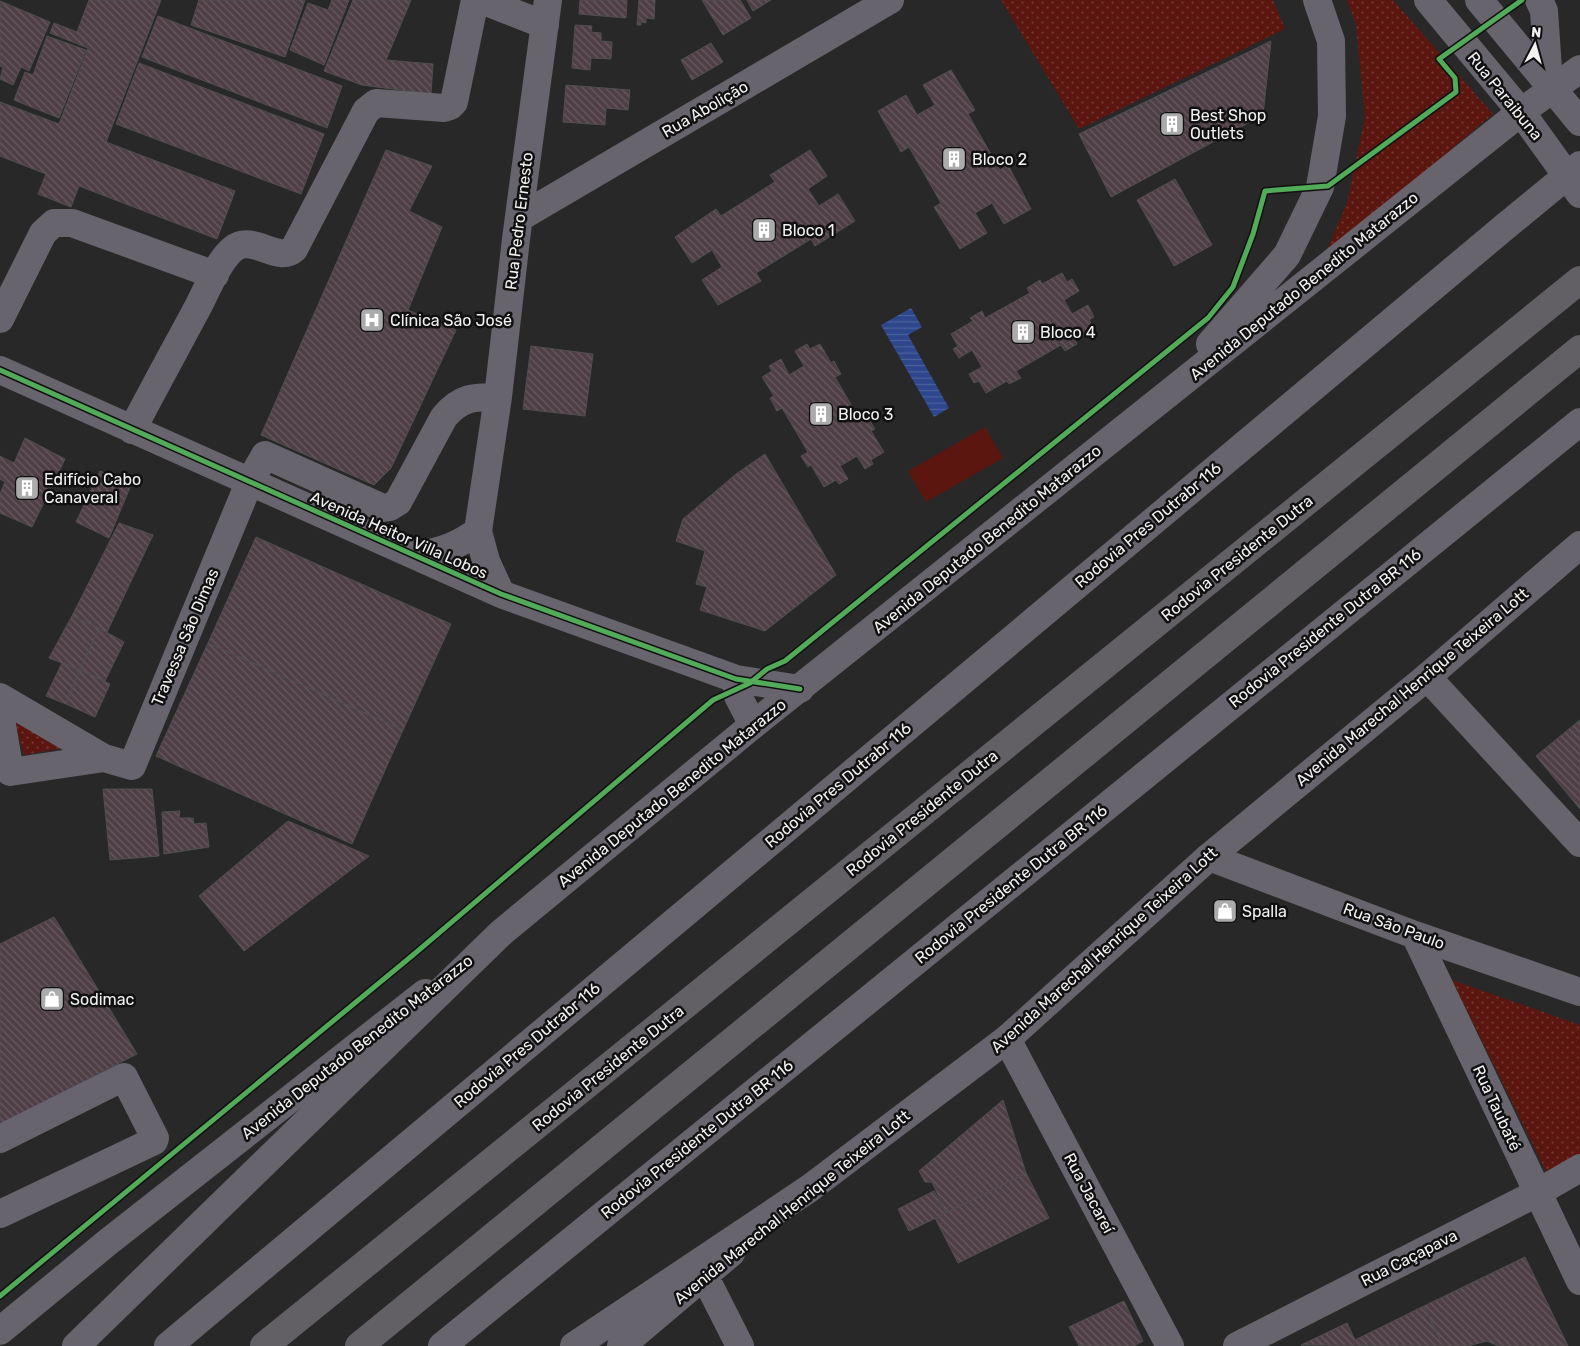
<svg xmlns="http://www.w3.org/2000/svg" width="1580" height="1346" font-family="Rubik,sans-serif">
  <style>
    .grass { fill: url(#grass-dots) }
    .pitch { fill: #5b1610 }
    .water { fill: url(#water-rules) }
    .building { fill: url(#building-back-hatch); stroke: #504f4f }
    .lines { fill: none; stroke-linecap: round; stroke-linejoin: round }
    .minor { stroke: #67646e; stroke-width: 28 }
    .major { stroke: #68646e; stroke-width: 28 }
    .highway { stroke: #626064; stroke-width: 28 }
    .major-bridge { stroke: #68646e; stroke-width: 28 }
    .cycleway-casing { stroke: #111011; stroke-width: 8 }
    .cycleway { stroke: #51ab58; stroke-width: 5 }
    .labels { text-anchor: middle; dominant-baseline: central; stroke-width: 5; stroke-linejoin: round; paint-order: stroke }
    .street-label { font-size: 16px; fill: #f3f2f3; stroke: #111011 }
    .poi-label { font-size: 16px; fill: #f3f2f3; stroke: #111011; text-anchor: start }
  </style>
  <defs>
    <pattern id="grass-dots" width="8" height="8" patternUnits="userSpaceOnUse" patternTransform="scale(1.25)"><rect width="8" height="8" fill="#5b1610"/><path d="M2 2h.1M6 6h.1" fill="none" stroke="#733833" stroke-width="1.8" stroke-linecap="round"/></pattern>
    <pattern id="water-rules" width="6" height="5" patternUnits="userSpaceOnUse" patternTransform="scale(1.25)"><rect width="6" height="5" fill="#2d468c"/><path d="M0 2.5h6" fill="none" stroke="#4c619d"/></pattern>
    <pattern id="building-back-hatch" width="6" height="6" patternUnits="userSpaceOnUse" patternTransform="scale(1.25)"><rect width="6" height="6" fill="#4e3e45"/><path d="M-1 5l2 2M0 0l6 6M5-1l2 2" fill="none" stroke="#685a60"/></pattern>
  </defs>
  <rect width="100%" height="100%" fill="#282828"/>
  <!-- grass -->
  <path class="grass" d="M1001,0H1273L1285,29L1079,129Z
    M1347,0H1393L1493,114L1324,257L1347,203L1365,117L1356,25Z
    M14,718L70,747L24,755Z
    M1452,980L1580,1025V1155L1547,1173Z"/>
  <!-- pitch -->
  <path class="pitch" d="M985,427L1003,458L926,502L908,471Z"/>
  <!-- water -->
  <path class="water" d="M911,308L922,327L908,335L949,408L934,417L881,325Z"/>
  <!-- building -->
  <path class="building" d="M89,0H161L106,142L235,191L217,239L79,186L71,207L38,194L46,174L0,156V102L59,124L88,48L50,33L54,23L77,32Z
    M199,0H305L285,57L191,25Z
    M332,0H349L324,65L290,50L308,3L328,10Z
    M353,0H411L386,60L433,64L431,94L362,85L324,71Z
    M580,0H627L626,18L579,14Z
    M639,0H655L654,19L646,18V23L641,22V25H637Z
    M702,0H740L751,18L723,35Z
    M747,0H771L753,11Z
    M0,1L50,22L29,71L21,67L13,85L0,79L3,67L0,66Z
    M158,16L342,86L327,128L142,57Z
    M575,25L592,26L591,32L601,33V41L612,42L611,59L591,58L590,70L572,68Z
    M47,36L86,50L59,118L14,100L25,72L33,75Z
    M1271,41L1263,115L1111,197L1079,134Z
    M711,43L723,62L692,80L681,60Z
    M139,63L324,134L301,194L116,124Z
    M951,70L975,110L968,114L1000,170L1008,165L1031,209L1004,224L992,203L975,213L987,233L960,249L934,207L941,203L909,147L901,152L878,111L906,95L917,115L935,105L923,85Z
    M566,85L630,90L628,110L606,108L605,125L563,122Z
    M386,150L432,166L409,211L442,227L408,310L456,330L391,468L374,485L261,435Z
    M810,150L827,176L808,189L819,206L838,194L855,221L815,246L811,239L756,273L761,281L718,305L702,280L722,267L712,250L692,263L675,237L716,209L721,216L775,182L770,175Z
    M1175,179L1212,245L1174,266L1137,200Z
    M1062,273L1067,282L1072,279L1079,291L1064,300L1072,314L1088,305L1094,317L1089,320L1095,330L1075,340L1077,344L1065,351L1061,345L1016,371L1021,378L1009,384L1007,381L986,393L979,381L974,383L969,374L982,367L972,350L959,358L953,349L958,346L951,334L973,321L970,318L982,311L985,318L1030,293L1027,288L1040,280L1042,284Z
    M807,344L810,349L820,344L831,363L834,361L841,374L835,377L861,422L868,418L875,429L871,431L884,452L871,460L873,464L865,469L857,456L840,466L848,479L839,484L836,480L824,487L811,465L808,467L801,456L808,452L782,408L777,411L770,398L774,396L762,377L772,371L769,366L781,359L789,375L804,366L795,351Z
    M531,346L593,354L585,416L523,409Z
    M25,438L65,459L32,527L0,513V494L5,482L0,479V456L14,463Z
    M765,454L836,575L765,631L700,610L707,587L696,584L705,551L676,541L683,519L736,474Z
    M100,471L131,485L109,538L76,522Z
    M119,523L153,535L107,632L72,616Z
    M256,537L451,624L403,730L208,643Z
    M72,616L99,628L80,670L49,658Z
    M99,628L124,642L105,681L80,670Z
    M208,643L403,730L352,844L156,756Z
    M62,663L80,670L66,704L46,696Z
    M80,670L110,684L95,717L66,704Z
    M1580,720V809L1536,756Z
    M103,789H152L159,856L110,860Z
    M180,811L179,818H193L194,824L206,823L209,847L164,854L162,812Z
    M288,821L369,856L244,951L199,896Z
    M54,917L137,1054L0,1124V944Z
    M1003,1100L1026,1173L946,1213L932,1182H925L919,1171Z
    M1026,1173L1049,1218L958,1263L935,1218Z
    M934,1191L946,1213L909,1231L898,1209Z
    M1525,1257L1568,1346H1498L1487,1341L1468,1346H1443L1424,1306Z
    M1124,1301L1143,1341L1134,1346H1079L1069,1327Z
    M1424,1306L1443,1346L1301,1345L1347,1323L1355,1340Z"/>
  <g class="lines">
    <!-- minor -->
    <path class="minor" d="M481,0L545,25
      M519,218L890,0
      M0,319L43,233L54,223H72L215,275
      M0,370L501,594L736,679L800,689
      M132,430C154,388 177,346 199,305C207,289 219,260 233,249C252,233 278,264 294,249L366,111L376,103L444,108L450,106L454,102L475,0
      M417,556C441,551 458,546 478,531
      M501,594L486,561L478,531L498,397L516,239L548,0
      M1427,677L1580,843
      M736,679L738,696L753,725
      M0,697L104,758L132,766L249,483L265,455L383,508L390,507L398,502L444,417C461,397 473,397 498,397
      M0,713L10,772L104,758
      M1209,857L1415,935L1580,992
      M1415,935L1580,1281
      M1007,1039L1170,1346
      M0,1139L124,1077L155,1138L154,1141L0,1214
      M704,1275L740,1346
      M0,1331L108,1242L425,993
      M621,1346L731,1253
      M1237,1346L1537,1193L1580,1168"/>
    <!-- major -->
    <path class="major" d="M1428,0L1521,112L1580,194
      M1479,0L1580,122
      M1539,0L1544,11L1549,84
      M1210,344L1287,255L1320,187L1332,116L1331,41L1317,0
      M76,1346L501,933L753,725L1521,112L1580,69
      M168,1346L1507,225
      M442,1346L1580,422
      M574,1346L810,1188L1007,1039L1209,857L1427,677L1580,545"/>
    <!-- highway -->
    <path class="highway" d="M264,1346L1580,280
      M359,1346L1580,349"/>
    <!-- major-bridge -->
    <path class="major-bridge" d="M1507,225L1580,165"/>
    <defs>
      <path id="cycleway" d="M0,370L501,594L736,679L800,689
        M0,1296L413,955L713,700L750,683L767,669L785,661L1208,318L1233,287L1253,234L1265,191L1328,186L1456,92L1455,78L1439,59L1522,0"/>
    </defs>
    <!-- cycleway casing -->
    <use href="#cycleway" class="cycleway-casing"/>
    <!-- cycleway -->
    <use href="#cycleway" class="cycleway"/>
  </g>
  <!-- icons -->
  <defs>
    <symbol id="building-square" viewBox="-11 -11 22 22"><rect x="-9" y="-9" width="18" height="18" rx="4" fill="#acabac" stroke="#111011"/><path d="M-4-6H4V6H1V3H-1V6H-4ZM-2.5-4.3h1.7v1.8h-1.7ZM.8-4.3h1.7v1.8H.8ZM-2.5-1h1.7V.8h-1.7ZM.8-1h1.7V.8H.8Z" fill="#fff"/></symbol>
    <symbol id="hospital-square" viewBox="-11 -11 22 22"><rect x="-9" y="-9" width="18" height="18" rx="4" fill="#acabac" stroke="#111011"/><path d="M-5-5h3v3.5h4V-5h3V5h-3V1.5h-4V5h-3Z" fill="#fff"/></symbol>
    <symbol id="shop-square" viewBox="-11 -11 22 22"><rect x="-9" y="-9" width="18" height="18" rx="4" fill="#acabac" stroke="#111011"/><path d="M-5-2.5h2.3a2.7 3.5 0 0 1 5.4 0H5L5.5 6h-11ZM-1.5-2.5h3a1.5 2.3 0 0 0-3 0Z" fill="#fff"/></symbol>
  </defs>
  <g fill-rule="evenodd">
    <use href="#building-square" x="1158" y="110" width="28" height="28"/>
    <use href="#building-square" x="940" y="145" width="28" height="28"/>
    <use href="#building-square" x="750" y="216" width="28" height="28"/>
    <use href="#hospital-square" x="358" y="306" width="28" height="28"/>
    <use href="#building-square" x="1009" y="318" width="28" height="28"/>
    <use href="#building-square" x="807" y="400" width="28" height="28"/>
    <use href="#building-square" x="13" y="474" width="28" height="28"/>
    <use href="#shop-square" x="1211" y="897" width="28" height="28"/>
    <use href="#shop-square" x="38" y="985" width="28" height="28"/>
  </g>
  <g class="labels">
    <!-- street labels -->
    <g class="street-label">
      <text transform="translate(1505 96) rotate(51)">Rua Paraibuna</text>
      <text transform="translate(705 109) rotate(-30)">Rua Abolição</text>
      <text transform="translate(519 221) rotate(-83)">Rua Pedro Ernesto</text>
      <text transform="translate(1304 286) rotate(-39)">Avenida Deputado Benedito Matarazzo</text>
      <text transform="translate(1148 525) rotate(-40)">Rodovia Pres Dutrabr 116</text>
      <text transform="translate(399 535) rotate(24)">Avenida Heitor Villa Lobos</text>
      <text transform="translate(987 539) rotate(-39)">Avenida Deputado Benedito Matarazzo</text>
      <text transform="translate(1237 558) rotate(-39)">Rodovia Presidente Dutra</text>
      <text transform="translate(1325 628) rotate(-39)">Rodovia Presidente Dutra BR 116</text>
      <text transform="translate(185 637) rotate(-67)">Travessa São Dimas</text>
      <text transform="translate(1412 687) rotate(-40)">Avenida Marechal Henrique Teixeira Lott</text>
      <text transform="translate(838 785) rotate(-40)">Rodovia Pres Dutrabr 116</text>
      <text transform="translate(672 793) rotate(-39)">Avenida Deputado Benedito Matarazzo</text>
      <text transform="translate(922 813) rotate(-39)">Rodovia Presidente Dutra</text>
      <text transform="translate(1011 884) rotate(-39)">Rodovia Presidente Dutra BR 116</text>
      <text transform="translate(1394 926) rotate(20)">Rua São Paulo</text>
      <text transform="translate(1104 950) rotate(-42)">Avenida Marechal Henrique Teixeira Lott</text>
      <text transform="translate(527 1045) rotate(-40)">Rodovia Pres Dutrabr 116</text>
      <text transform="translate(357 1047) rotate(-38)">Avenida Deputado Benedito Matarazzo</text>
      <text transform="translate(608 1068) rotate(-39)">Rodovia Presidente Dutra</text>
      <text transform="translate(1497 1108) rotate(65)">Rua Taubaté</text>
      <text transform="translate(697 1139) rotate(-39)">Rodovia Presidente Dutra BR 116</text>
      <text transform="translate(1089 1193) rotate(62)">Rua Jacareí</text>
      <text transform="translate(792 1207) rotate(-39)">Avenida Marechal Henrique Teixeira Lott</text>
      <text transform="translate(1409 1258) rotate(-27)">Rua Caçapava</text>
    </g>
    <!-- poi labels -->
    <g class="poi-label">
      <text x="1190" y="115">Best Shop<tspan x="1190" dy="18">Outlets</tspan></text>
      <text x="972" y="159">Bloco 2</text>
      <text x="782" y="230">Bloco 1</text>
      <text x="390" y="320">Clínica São José</text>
      <text x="1040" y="332">Bloco 4</text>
      <text x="838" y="414">Bloco 3</text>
      <text x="44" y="479">Edifício Cabo<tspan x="44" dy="18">Canaveral</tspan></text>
      <text x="1242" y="911">Spalla</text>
      <text x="70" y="999">Sodimac</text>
    </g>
  </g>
  <!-- north arrow -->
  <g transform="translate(1535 45) rotate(6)" stroke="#111011" stroke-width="4" paint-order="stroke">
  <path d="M0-4L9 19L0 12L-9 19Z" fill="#f3f2f3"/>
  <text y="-8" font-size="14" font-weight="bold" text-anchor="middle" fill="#f3f2f3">N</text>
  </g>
</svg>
